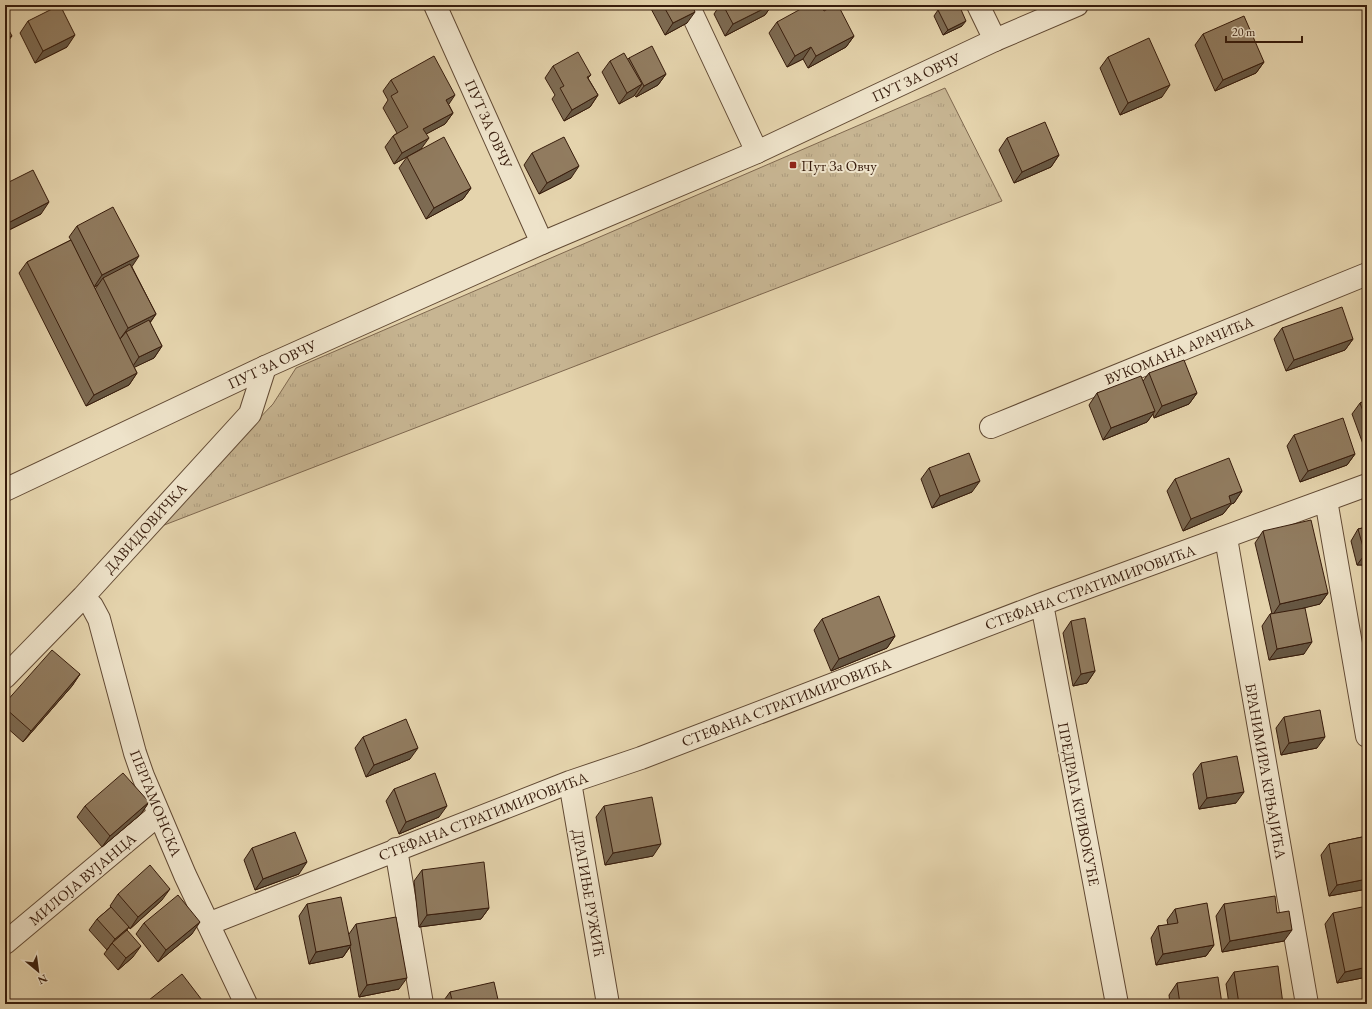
<svg xmlns="http://www.w3.org/2000/svg" width="1372" height="1009" font-family="'EB Garamond',serif">
  <style>
    .grass { fill: url(#grass-tufts); stroke: #7f684f }
    .lines { fill: none; stroke-linecap: round; stroke-linejoin: round }
    .minor-casing { stroke: #624a34; stroke-width: 24 }
    .tertiary-casing { stroke: #624a34; stroke-width: 24 }
    .minor { stroke: #eee3ca; stroke-width: 22 }
    .tertiary { stroke: #eee3ca; stroke-width: 22 }
    .wall { fill: #7d6b53; stroke: #371c0c; fill-rule: evenodd }
    .shaded-wall { fill: #665743; stroke: #371c0c }
    .building { fill: #917c60; stroke: #371c0c }
    .poi-dot { fill: #8f2418; stroke: #eee3ca; stroke-width: 1.5 }
    .labels { text-anchor: middle; dominant-baseline: central; stroke-width: 4; stroke-linejoin: round; paint-order: stroke }
    .street-label { font-size: 15px; fill: #371c0c; stroke: #eee3ca }
    .poi-label { font-size: 15px; fill: #371c0c; stroke: #eee3ca; text-anchor: start }
  </style>
  <defs>
    <pattern id="grass-tufts" width="24" height="20" patternUnits="userSpaceOnUse"><rect width="24" height="20" fill="#c7b592"/><path d="M3 7l-1-3M5 7V3M7 7l1-3M15 17l-1-3M17 17v-4M19 17l1-3" fill="none" stroke="#ac9b7d"/></pattern>
  </defs>
  <rect width="100%" height="100%" fill="#e5d4ad"/>
  <filter id="stains"><feTurbulence type="fractalNoise" baseFrequency=".005" numOctaves="4"/><feColorMatrix values="0 0 0 0 .2 0 0 0 0 .09 0 0 0 0 .02 0 0 0 .5 -.17"/></filter>
  <radialGradient id="worn" r=".72"><stop offset=".6" stop-color="#630" stop-opacity="0"/><stop offset="1" stop-color="#630" stop-opacity=".3"/></radialGradient>
  <!-- grass -->
  <path class="grass" d="M945,88L1002,201L154,529L273,404L296,368Z"/>
  <g class="lines">
    <defs>
      <path id="minor" d="M435,5L542,243
        M688,5L757,152
        M978,5L995,40
        M991,427L1367,274
        M1326,500L1367,736
        M1226,538L1307,1004
        M83,597L92,606L99,619L135,753L143,776L185,875L246,1004
        M1042,604L1117,1004
        M5,677L83,597L250,414L265,367
        M570,782L608,1004
        M396,849L422,1004
        M208,924L570,782L641,758L1042,604L1367,485
        M5,943L159,814"/>
      <path id="tertiary" d="M5,490L265,367L542,243L757,152L995,40L1077,5"/>
    </defs>
    <!-- minor casing -->
    <use href="#minor" class="minor-casing"/>
    <!-- tertiary casing -->
    <use href="#tertiary" class="tertiary-casing"/>
    <!-- minor -->
    <use href="#minor" class="minor"/>
    <!-- tertiary -->
    <use href="#tertiary" class="tertiary"/>
  </g>
  <!-- wall -->
  <path class="wall" d="M649,5H692L687,23L665,35Z
    M720,5H772L765,15L725,36L714,14Z
    M938,10L962,26L943,35L934,16Z
    M824,11L854,36L846,47L808,68L803,59L787,67L769,33L777,22Z
    M28,21L67,47L35,63L20,33Z
    M1203,34L1264,62L1256,73L1215,91L1195,45Z
    M1108,57L1162,97L1120,115L1100,68Z
    M629,58L666,74L658,85L636,97L634,95L619,104L602,72L610,61L628,59Z
    M553,66L591,75L588,78L598,95L590,107L564,121L552,99L555,95L545,78Z
    M391,80L449,105L453,113L445,124L426,134L421,149L394,164L385,147L393,136L397,133L383,108L388,100L383,91Z
    M1007,138L1059,155L1051,167L1014,183L999,150Z
    M532,153L571,178L539,194L524,165Z
    M407,157L471,188L463,199L426,219L399,168Z
    M5,184L41,214L5,232Z
    M77,226L132,267L156,314L150,323L162,346L154,358L134,367L137,373L129,385L86,406L19,273L27,262L71,240L69,237ZM72,243L94,287L98,285L95,289Z
    M1282,328L1353,339L1345,350L1286,371L1274,339Z
    M1149,373L1197,393L1189,404L1154,418L1153,414L1147,422L1103,440L1089,405L1097,393L1143,381Z
    M1367,400V455L1352,414L1360,403Z
    M1294,435L1355,454L1347,465L1300,482L1287,446Z
    M929,468L972,492L932,508L921,479Z
    M1175,479L1242,491L1234,503L1231,504L1223,514L1183,531L1167,491Z
    M1367,527V579H1366L1362,565H1357L1351,541L1358,529Z
    M1263,531L1328,593L1320,604L1302,608L1304,654L1269,660L1262,626L1270,614H1272L1255,543Z
    M822,619L895,636L887,648L831,671L814,630Z
    M1071,621L1095,671L1087,683L1073,686L1063,633Z
    M80,674L72,686L23,742L5,726V703Z
    M1284,717L1317,748L1281,755L1276,728Z
    M363,737L410,759L366,777L355,748Z
    M1201,763L1236,803L1199,809L1193,774Z
    M394,789L439,817L399,834L386,801Z
    M149,802L141,814L102,847L77,817L85,806Z
    M604,806L653,856L605,865L596,817Z
    M1367,836V889L1329,896L1321,855L1329,844Z
    M252,848L299,874L255,890L244,860Z
    M422,870L489,908L481,919L419,927L414,881Z
    M118,894L162,900L130,929L129,927L126,931L133,957L118,970L104,954L107,950L89,930L97,919L111,907L110,906Z
    M307,904L349,934L356,924L399,989L359,997L350,947L343,957L309,964L299,916Z
    M1224,904L1277,913L1284,941L1222,952L1216,916Z
    M1175,909L1214,945L1206,956L1156,965L1151,938L1158,926L1168,925L1167,920Z
    M1333,913L1367,977L1337,983L1325,924Z
    M144,923L192,934L158,962L136,934Z
    M1234,972L1283,1004H1229L1226,984Z
    M1177,983L1222,1004H1170L1169,995Z
    M450,992L499,1004H442V1003Z
    M149,1000L205,1004H146Z
    M1367,1000V1004H1364Z"/>
  <!-- shaded-wall -->
  <path class="shaded-wall" d="M771,5H772L765,15L725,36L733,24Z
    M695,12L687,23L665,35L673,23Z
    M966,21L962,26L943,35L948,30Z
    M75,35L67,47L35,63L43,51Z
    M12,36L5,45V39Z
    M854,36L846,47L808,68L816,56Z
    M811,47L803,59L787,67L795,56Z
    M1264,62L1256,73L1215,91L1223,80Z
    M666,74L658,85L636,97L644,86Z
    M642,84L634,96L619,104L627,93Z
    M1170,85L1162,97L1120,115L1128,103Z
    M455,95L447,107L446,100Z
    M598,95L590,107L564,121L572,110Z
    M453,113L445,124L415,140L423,129Z
    M429,138L421,149L394,164L402,153Z
    M1059,155L1051,167L1014,183L1022,172Z
    M579,166L571,178L539,194L547,183Z
    M471,188L463,199L426,219L434,208Z
    M49,202L41,214L5,232V227L8,223Z
    M139,256L131,268L103,278L98,285L94,287L102,275Z
    M156,314L148,325L126,332L121,338L120,339L128,328Z
    M1353,339L1345,350L1286,371L1294,360Z
    M162,346L154,358L131,369L139,357Z
    M137,373L129,385L86,406L94,395Z
    M1197,393L1189,404L1154,418L1162,406Z
    M1155,411L1147,422L1103,440L1111,428Z
    M1355,454L1347,465L1300,482L1308,471Z
    M980,481L972,492L932,508L940,496Z
    M1242,491L1234,503L1231,504L1223,514L1183,531L1191,519L1229,496Z
    M1365,554H1367V558L1362,565H1357Z
    M1328,593L1320,604L1272,616L1280,604Z
    M895,636L887,648L831,671L839,659Z
    M1312,642L1304,654L1269,660L1277,649Z
    M1095,671L1087,683L1073,686L1081,674Z
    M80,674L72,686L23,742L31,731Z
    M1325,737L1317,748L1281,755L1289,743Z
    M418,748L410,759L366,777L374,765Z
    M1244,792L1236,803L1199,809L1207,798Z
    M149,802L141,814L102,847L110,836Z
    M447,806L439,817L399,834L406,822Z
    M661,844L653,856L605,865L613,853Z
    M307,862L299,874L255,890L263,879Z
    M1367,879V889L1329,896L1337,885Z
    M170,889L162,900L130,929L138,917Z
    M489,908L481,919L419,927L427,915Z
    M200,922L192,934L158,962L166,950Z
    M129,927L121,938L112,943L107,950L115,939Z
    M1292,930L1284,941L1222,952L1230,941Z
    M351,945L343,957L309,964L316,952Z
    M1214,945L1206,956L1156,965L1163,954Z
    M141,946L133,957L118,970L126,958Z
    M1367,967V977L1337,983L1345,972Z
    M407,978L399,989L359,997L367,985Z"/>
  <!-- building -->
  <path class="building" d="M60,5L75,35L43,51L28,21Z
    M663,5H692L695,12L673,23Z
    M723,5H771L733,24Z
    M808,5H821L824,11L835,5H838L854,36L816,56L811,47L795,56L777,22Z
    M949,5H959L966,21L948,30L938,10Z
    M1244,16L1264,62L1223,80L1203,34Z
    M5,23L12,36L5,39Z
    M1149,38L1170,85L1128,103L1108,57Z
    M652,46L666,74L644,86L629,58Z
    M578,52L591,75L587,77L598,95L572,110L560,88L564,86L553,66Z
    M624,53L642,84L627,93L610,61Z
    M434,56L455,95L446,100L453,113L423,129L429,138L402,153L393,136L408,127L391,96L398,92L391,80Z
    M1045,122L1059,155L1022,172L1007,138Z
    M444,137L471,188L434,208L407,157Z
    M564,137L579,166L547,183L532,153Z
    M33,170L49,202L8,223L5,218V184Z
    M113,207L139,256L102,275L77,226Z
    M71,240L137,373L94,395L27,262Z
    M130,264L156,314L128,328L103,278Z
    M1342,307L1353,339L1294,360L1282,328Z
    M149,320L162,346L139,357L126,332Z
    M1184,360L1197,393L1162,406L1149,373Z
    M1141,376L1155,411L1111,428L1097,393Z
    M1367,400V422L1360,403Z
    M1343,418L1355,454L1308,471L1294,435Z
    M969,453L980,481L940,496L929,468Z
    M1229,458L1242,491L1229,496L1231,503L1191,519L1175,479Z
    M1311,520L1328,593L1280,604L1263,531Z
    M1367,527V554H1365L1358,529Z
    M879,596L895,636L839,659L822,619Z
    M1305,608L1312,642L1277,649L1270,614Z
    M1085,618L1095,671L1081,674L1071,621Z
    M52,650L80,674L31,731L5,708V703Z
    M1320,710L1325,737L1289,743L1284,717Z
    M406,719L418,748L374,765L363,737Z
    M1237,756L1244,792L1207,798L1201,763Z
    M123,773L149,802L110,836L85,806Z
    M435,773L447,806L406,822L394,789Z
    M652,797L661,844L613,853L604,806Z
    M295,832L307,862L263,879L252,848Z
    M1367,836V879L1337,885L1329,844Z
    M484,862L489,908L427,915L422,870Z
    M150,865L170,889L138,917L118,894Z
    M178,895L200,922L166,950L144,923Z
    M1275,896L1277,913L1289,911L1292,930L1230,941L1224,904Z
    M341,897L351,945L316,952L307,904Z
    M1207,903L1214,945L1163,954L1158,926L1178,923L1175,909Z
    M1367,906V967L1345,972L1333,913Z
    M111,907L129,927L115,939L97,919Z
    M396,917L407,978L367,985L356,924Z
    M127,930L141,946L126,958L112,943Z
    M1278,966L1283,1004H1239L1234,972Z
    M182,974L205,1004H149L151,1002L149,1000Z
    M1218,977L1222,1004H1180L1177,983Z
    M494,982L499,1004H453L450,992Z"/>
  <!-- markers -->
  <rect class="poi-dot" x="789" y="161" width="8" height="8" rx="2"/>
  <g class="labels">
    <!-- street labels -->
    <g class="street-label">
      <text transform="translate(916 77) rotate(-25)">ПУТ ЗА ОВЧУ</text>
      <text transform="translate(489 124) rotate(66)">ПУТ ЗА ОВЧУ</text>
      <text transform="translate(1179 350) rotate(-22)">ВУКОМАНА АРАЧИЋА</text>
      <text transform="translate(272 364) rotate(-25)">ПУТ ЗА ОВЧУ</text>
      <text transform="translate(145 528) rotate(-48)">ДАВИДОВИЧКА</text>
      <text transform="translate(1090 587) rotate(-20)">СТЕФАНА СТРАТИМИРОВИЋА</text>
      <text transform="translate(786 702) rotate(-21)">СТЕФАНА СТРАТИМИРОВИЋА</text>
      <text transform="translate(1266 771) rotate(80)">БРАНИМИРА КРЊАЈИЋА</text>
      <text transform="translate(156 803) rotate(68)">ПЕРГАМОНСКА</text>
      <text transform="translate(1079 804) rotate(79)">ПРЕДРАГА КРИВОКУЋЕ</text>
      <text transform="translate(483 816) rotate(-21)">СТЕФАНА СТРАТИМИРОВИЋА</text>
      <text transform="translate(82 879) rotate(-40)">МИЛОЈА ВУЈАНЦА</text>
      <text transform="translate(589 893) rotate(80)">ДРАГИЊЕ РУЖИЋ</text>
    </g>
    <!-- poi labels -->
    <g class="poi-label">
      <text x="801" y="165">Пут За Овчу</text>
    </g>
  </g>
  <!-- margin -->
  <rect width="1372" height="1009" fill="none" stroke="#e5d4ad" stroke-width="20"/>
  <rect x="6" y="6" width="1360" height="997" fill="none" stroke="#371c0c" stroke-width="2"/>
  <rect x="10" y="10" width="1352" height="989" fill="none" stroke="#371c0c"/>
  <!-- north arrow -->
  <g transform="translate(38 971) rotate(151)" stroke="#eee3ca" stroke-width="3" paint-order="stroke">
  <path d="M0-3L7 15L0 10L-7 15Z" fill="#371c0c"/>
  <text y="-6" font-size="11" font-weight="bold" text-anchor="middle" fill="#371c0c">N</text>
  </g>
  <!-- scale -->
  <path d="M1226 36v6h76v-6" fill="none" stroke="#371c0c" stroke-width="2"/>
  <text x="1232" y="36" font-size="12" fill="#371c0c" stroke="#eee3ca" stroke-width="3" paint-order="stroke">20 m</text>
  <rect width="100%" height="100%" filter="url(#stains)"/>
  <rect width="100%" height="100%" fill="url(#worn)"/>
</svg>
